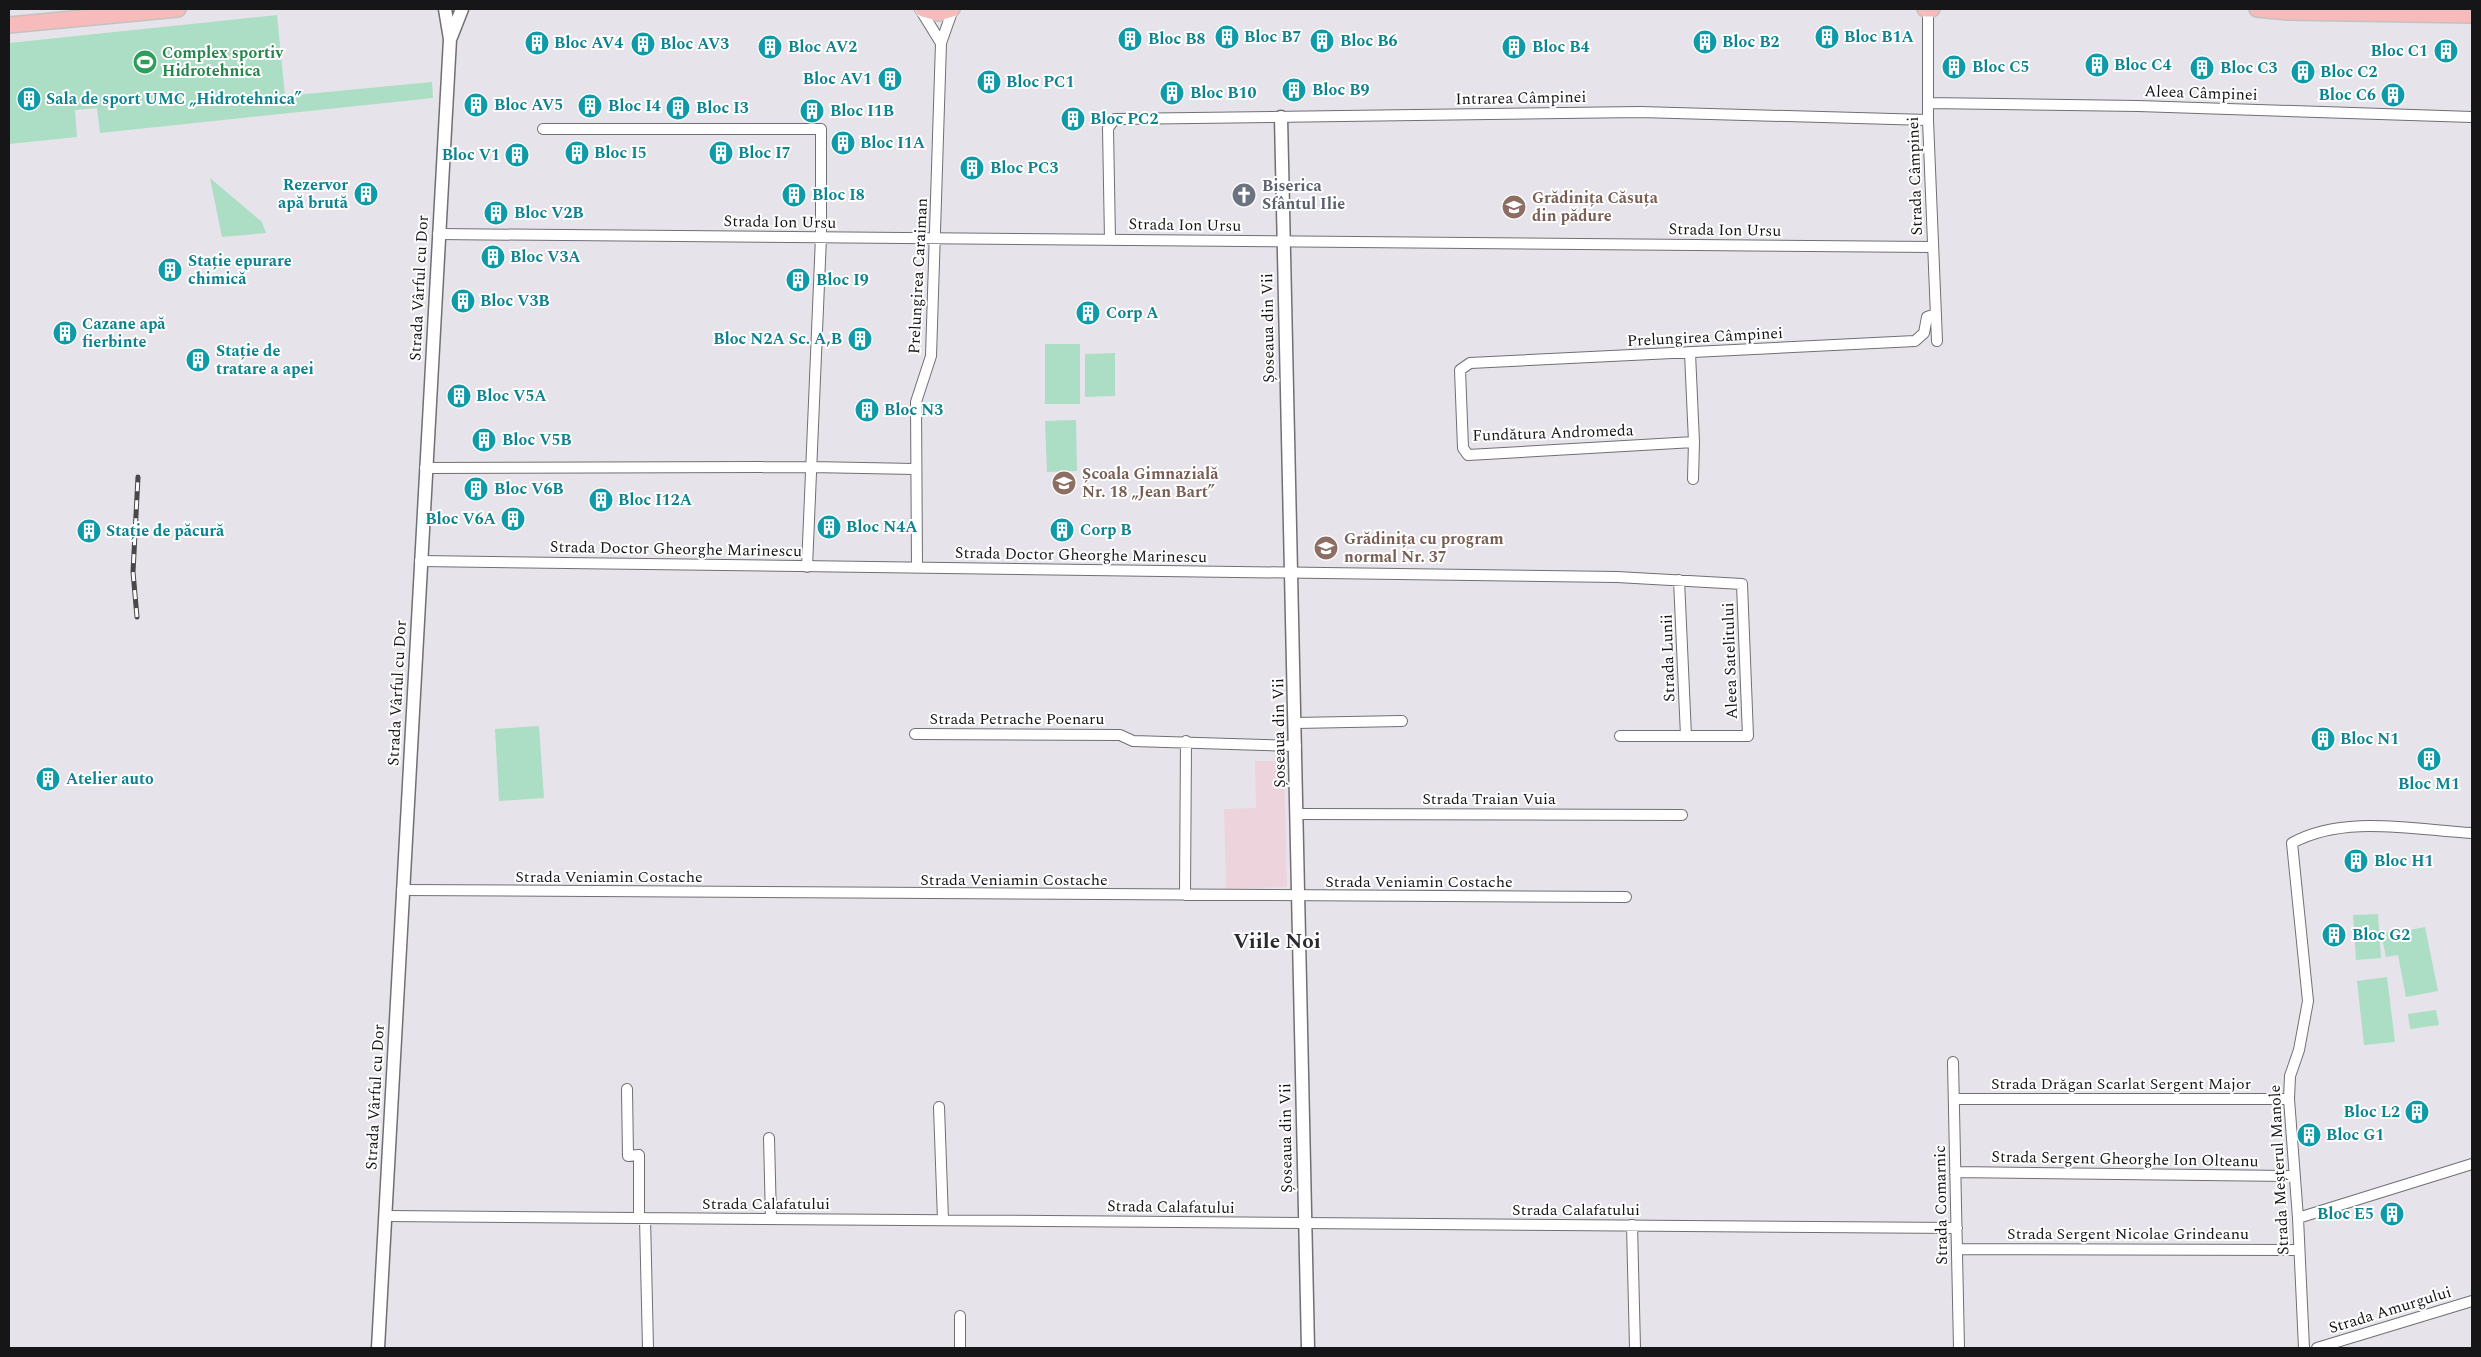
<svg xmlns="http://www.w3.org/2000/svg" width="2481" height="1357" font-family="Spectral,serif">
  <style>
    .commercial { fill: #edd4dc }
    .green { fill: #abdec4 }
    .lines { fill: none; stroke-linecap: round; stroke-linejoin: round }
    .minor-casing { stroke: #716f74; stroke-width: 12 }
    .tertiary-casing { stroke: #716f74; stroke-width: 15 }
    .primary-casing { stroke: #c2c2c3; stroke-width: 18 }
    .minor { stroke: #fff; stroke-width: 10 }
    .tertiary { stroke: #fff; stroke-width: 12 }
    .primary { stroke: #f7bbbb; stroke-width: 15 }
    .rail-casing { stroke: #48474a; stroke-width: 5 }
    .rail { stroke: #fff; stroke-width: 3; stroke-dasharray: 9; stroke-linecap: butt }
    .labels { text-anchor: middle; dominant-baseline: central; stroke-width: 4; stroke-linejoin: round; paint-order: stroke }
    .culture-label { font-size: 16px; font-weight: bold; fill: #0d838f; stroke: #fff; text-anchor: start }
    .leisure-label { font-size: 16px; font-weight: bold; fill: #27864d; stroke: #fff; text-anchor: start }
    .street-label { font-size: 16px; fill: #161517; stroke: #fff }
    .worship-label { font-size: 16px; font-weight: bold; fill: #5b616d; stroke: #fff; text-anchor: start }
    .education-label { font-size: 16px; font-weight: bold; fill: #785e54; stroke: #fff; text-anchor: start }
    .district-label { font-size: 21px; font-weight: bold; fill: #2c2a2e; stroke: #fff }
  </style>
  <rect width="100%" height="100%" fill="#e6e4ea"/>
  <!-- commercial -->
  <path class="commercial" d="M1255,761H1284L1287,887L1226,889L1224,809L1256,808Z"/>
  <!-- green -->
  <path class="green" d="M277,15L285,96L432,82L433,98L100,133L97,108L75,110L77,137L9,144V43Z
    M210,178L262,222L266,233L222,237Z
    M1045,344H1080V404H1045Z
    M1115,353V396L1085,397V354Z
    M1076,420L1077,471L1047,472L1045,421Z
    M539,726L544,798L499,801L495,729Z
    M2378,914L2381,958L2356,960L2353,915Z
    M2425,927L2438,991L2406,997L2398,955L2386,957L2381,933L2393,931L2394,933Z
    M2387,977L2395,1042L2364,1045L2357,981Z
    M2436,1010L2439,1025L2410,1029L2408,1014Z"/>
  <g class="lines">
    <defs>
      <path id="minor" d="M920,9L941,43
        M1928,9V120L1937,341
        M1929,103L2138,106L2472,117
        M543,129H821V237L807,567
        M438,234L1932,247
        M1110,240L1108,128L1115,119L1640,112L1928,120
        M1690,353L1694,442L1693,479
        M1694,442L1468,455L1463,448L1460,370L1470,363L1915,341L1924,333L1927,317L1936,314
        M425,468L811,467L915,469
        M420,561L1617,577L1742,584L1748,736H1620
        M917,568L916,402L931,356L941,43L953,9
        M1679,580L1686,736
        M1295,723L1402,721
        M915,734L1120,735L1133,741L1296,746
        M1297,814L1682,815
        M402,890L1626,897
        M1185,895L1186,741
        M1953,1062L1959,1348
        M627,1089L628,1156L639,1155V1218
        M1954,1099H2289
        M939,1107L943,1220
        M769,1138L771,1219
        M1955,1172L2294,1176
        M385,1216L1957,1228
        M645,1218L648,1348
        M2298,1218L2472,1164
        M1632,1225L1635,1348
        M1957,1249L2298,1250
        M960,1348V1316
        M2304,1348L2298,1218L2289,1099L2290,1076L2299,1050L2308,1001L2292,843C2344,814 2415,830 2472,833
        M2317,1348L2472,1301"/>
      <path id="tertiary" d="M451,37L462,9
        M1281,117L1308,1348
        M378,1348L450,39L445,9"/>
      <path id="primary" d="M923,9L938,13L952,9
        M1925,9H1932
        M2257,9L2288,12L2472,15
        M9,25L178,9"/>
    </defs>
    <!-- minor casing -->
    <use href="#minor" class="minor-casing"/>
    <!-- tertiary casing -->
    <use href="#tertiary" class="tertiary-casing"/>
    <!-- primary casing -->
    <use href="#primary" class="primary-casing"/>
    <!-- minor -->
    <use href="#minor" class="minor"/>
    <!-- tertiary -->
    <use href="#tertiary" class="tertiary"/>
    <!-- primary -->
    <use href="#primary" class="primary"/>
    <defs>
      <path id="rail" d="M137,617L133,572L138,477"/>
    </defs>
    <!-- rail casing -->
    <use href="#rail" class="rail-casing"/>
    <!-- rail -->
    <use href="#rail" class="rail"/>
  </g>
  <!-- icons -->
  <defs>
    <symbol id="building-disc" viewBox="-11 -11 22 22"><circle r="9.5" fill="#0f9aa8" stroke="#fff"/><path d="M-4-6H4V6H1V3H-1V6H-4ZM-2.5-4.3h1.7v1.8h-1.7ZM.8-4.3h1.7v1.8H.8ZM-2.5-1h1.7V.8h-1.7ZM.8-1h1.7V.8H.8Z" fill="#fff"/></symbol>
    <symbol id="stadium-disc" viewBox="-11 -11 22 22"><circle r="9.5" fill="#2e9e5b" stroke="#fff"/><path d="M0-5a6.5 5 0 1 0 0 10a6.5 5 0 1 0 0-10ZM-3.5-1.8h7v3.6h-7Z" fill="#fff"/></symbol>
    <symbol id="church-disc" viewBox="-11 -11 22 22"><circle r="9.5" fill="#6b7280" stroke="#fff"/><path d="M-1.2-6h2.4v3.5h3.3v2.4h-3.3V6h-2.4V-.1h-3.3v-2.4h3.3Z" fill="#fff"/></symbol>
    <symbol id="school-disc" viewBox="-11 -11 22 22"><circle r="9.5" fill="#8d6e63" stroke="#fff"/><path d="M0-5L7-2L0 1L-7-2ZM-4 1L0 2.5L4 1V4Q0 6-4 4Z" fill="#fff"/></symbol>
  </defs>
  <g fill-rule="evenodd">
    <use href="#building-disc" x="1213" y="23" width="28" height="28"/>
    <use href="#building-disc" x="1813" y="23" width="28" height="28"/>
    <use href="#building-disc" x="1116" y="25" width="28" height="28"/>
    <use href="#building-disc" x="1308" y="27" width="28" height="28"/>
    <use href="#building-disc" x="1691" y="28" width="28" height="28"/>
    <use href="#building-disc" x="523" y="29" width="28" height="28"/>
    <use href="#building-disc" x="629" y="30" width="28" height="28"/>
    <use href="#building-disc" x="756" y="33" width="28" height="28"/>
    <use href="#building-disc" x="1500" y="33" width="28" height="28"/>
    <use href="#building-disc" x="2432" y="37" width="28" height="28"/>
    <use href="#stadium-disc" x="131" y="48" width="28" height="28"/>
    <use href="#building-disc" x="2083" y="51" width="28" height="28"/>
    <use href="#building-disc" x="1940" y="53" width="28" height="28"/>
    <use href="#building-disc" x="2188" y="54" width="28" height="28"/>
    <use href="#building-disc" x="2289" y="58" width="28" height="28"/>
    <use href="#building-disc" x="876" y="65" width="28" height="28"/>
    <use href="#building-disc" x="975" y="68" width="28" height="28"/>
    <use href="#building-disc" x="1280" y="76" width="28" height="28"/>
    <use href="#building-disc" x="1158" y="79" width="28" height="28"/>
    <use href="#building-disc" x="2379" y="81" width="28" height="28"/>
    <use href="#building-disc" x="15" y="85" width="28" height="28"/>
    <use href="#building-disc" x="462" y="91" width="28" height="28"/>
    <use href="#building-disc" x="576" y="92" width="28" height="28"/>
    <use href="#building-disc" x="664" y="94" width="28" height="28"/>
    <use href="#building-disc" x="798" y="97" width="28" height="28"/>
    <use href="#building-disc" x="1059" y="105" width="28" height="28"/>
    <use href="#building-disc" x="829" y="129" width="28" height="28"/>
    <use href="#building-disc" x="563" y="139" width="28" height="28"/>
    <use href="#building-disc" x="707" y="139" width="28" height="28"/>
    <use href="#building-disc" x="503" y="141" width="28" height="28"/>
    <use href="#building-disc" x="958" y="154" width="28" height="28"/>
    <use href="#building-disc" x="352" y="180" width="28" height="28"/>
    <use href="#building-disc" x="780" y="181" width="28" height="28"/>
    <use href="#church-disc" x="1230" y="181" width="28" height="28"/>
    <use href="#school-disc" x="1500" y="193" width="28" height="28"/>
    <use href="#building-disc" x="482" y="199" width="28" height="28"/>
    <use href="#building-disc" x="479" y="243" width="28" height="28"/>
    <use href="#building-disc" x="156" y="256" width="28" height="28"/>
    <use href="#building-disc" x="784" y="266" width="28" height="28"/>
    <use href="#building-disc" x="449" y="287" width="28" height="28"/>
    <use href="#building-disc" x="1074" y="299" width="28" height="28"/>
    <use href="#building-disc" x="51" y="319" width="28" height="28"/>
    <use href="#building-disc" x="846" y="325" width="28" height="28"/>
    <use href="#building-disc" x="184" y="346" width="28" height="28"/>
    <use href="#building-disc" x="445" y="382" width="28" height="28"/>
    <use href="#building-disc" x="853" y="396" width="28" height="28"/>
    <use href="#building-disc" x="470" y="426" width="28" height="28"/>
    <use href="#school-disc" x="1050" y="469" width="28" height="28"/>
    <use href="#building-disc" x="462" y="475" width="28" height="28"/>
    <use href="#building-disc" x="587" y="486" width="28" height="28"/>
    <use href="#building-disc" x="499" y="505" width="28" height="28"/>
    <use href="#building-disc" x="815" y="513" width="28" height="28"/>
    <use href="#building-disc" x="1048" y="516" width="28" height="28"/>
    <use href="#building-disc" x="75" y="517" width="28" height="28"/>
    <use href="#school-disc" x="1312" y="534" width="28" height="28"/>
    <use href="#building-disc" x="2309" y="725" width="28" height="28"/>
    <use href="#building-disc" x="2415" y="745" width="28" height="28"/>
    <use href="#building-disc" x="34" y="765" width="28" height="28"/>
    <use href="#building-disc" x="2342" y="847" width="28" height="28"/>
    <use href="#building-disc" x="2320" y="921" width="28" height="28"/>
    <use href="#building-disc" x="2403" y="1098" width="28" height="28"/>
    <use href="#building-disc" x="2295" y="1121" width="28" height="28"/>
    <use href="#building-disc" x="2378" y="1200" width="28" height="28"/>
  </g>
  <g class="labels">
    <!-- culture labels -->
    <g class="culture-label">
      <text x="1244" y="37">Bloc B7</text>
      <text x="1844" y="37">Bloc B1A</text>
      <text x="1148" y="39">Bloc B8</text>
      <text x="1340" y="41">Bloc B6</text>
      <text x="1722" y="42">Bloc B2</text>
      <text x="554" y="43">Bloc AV4</text>
      <text x="660" y="44">Bloc AV3</text>
      <text x="788" y="47">Bloc AV2</text>
      <text x="1532" y="47">Bloc B4</text>
      <text x="2428" y="51" text-anchor="end">Bloc C1</text>
      <text x="2114" y="65">Bloc C4</text>
      <text x="1972" y="67">Bloc C5</text>
      <text x="2220" y="68">Bloc C3</text>
      <text x="2320" y="72">Bloc C2</text>
      <text x="872" y="79" text-anchor="end">Bloc AV1</text>
      <text x="1006" y="82">Bloc PC1</text>
      <text x="1312" y="90">Bloc B9</text>
      <text x="1190" y="93">Bloc B10</text>
      <text x="2376" y="95" text-anchor="end">Bloc C6</text>
      <text x="46" y="99">Sala de sport UMC „Hidrotehnica”</text>
      <text x="494" y="105">Bloc AV5</text>
      <text x="608" y="106">Bloc I4</text>
      <text x="696" y="108">Bloc I3</text>
      <text x="830" y="111">Bloc I1B</text>
      <text x="1090" y="119">Bloc PC2</text>
      <text x="860" y="143">Bloc I1A</text>
      <text x="594" y="153">Bloc I5</text>
      <text x="738" y="153">Bloc I7</text>
      <text x="500" y="155" text-anchor="end">Bloc V1</text>
      <text x="990" y="168">Bloc PC3</text>
      <text x="348" y="185" text-anchor="end">Rezervor<tspan x="348" dy="18">apă brută</tspan></text>
      <text x="812" y="195">Bloc I8</text>
      <text x="514" y="213">Bloc V2B</text>
      <text x="510" y="257">Bloc V3A</text>
      <text x="188" y="261">Stație epurare<tspan x="188" dy="18">chimică</tspan></text>
      <text x="816" y="280">Bloc I9</text>
      <text x="480" y="301">Bloc V3B</text>
      <text x="1106" y="313">Corp A</text>
      <text x="82" y="324">Cazane apă<tspan x="82" dy="18">fierbinte</tspan></text>
      <text x="842" y="339" text-anchor="end">Bloc N2A Sc. A,B</text>
      <text x="216" y="351">Stație de<tspan x="216" dy="18">tratare a apei</tspan></text>
      <text x="476" y="396">Bloc V5A</text>
      <text x="884" y="410">Bloc N3</text>
      <text x="502" y="440">Bloc V5B</text>
      <text x="494" y="489">Bloc V6B</text>
      <text x="618" y="500">Bloc I12A</text>
      <text x="496" y="519" text-anchor="end">Bloc V6A</text>
      <text x="846" y="527">Bloc N4A</text>
      <text x="1080" y="530">Corp B</text>
      <text x="106" y="531">Stație de păcură</text>
      <text x="2340" y="739">Bloc N1</text>
      <text x="66" y="779">Atelier auto</text>
      <text x="2429" y="784" text-anchor="middle">Bloc M1</text>
      <text x="2374" y="861">Bloc H1</text>
      <text x="2352" y="935">Bloc G2</text>
      <text x="2400" y="1112" text-anchor="end">Bloc L2</text>
      <text x="2326" y="1135">Bloc G1</text>
      <text x="2374" y="1214" text-anchor="end">Bloc E5</text>
    </g>
    <!-- leisure labels -->
    <g class="leisure-label">
      <text x="162" y="53">Complex sportiv<tspan x="162" dy="18">Hidrotehnica</tspan></text>
    </g>
    <!-- street labels -->
    <g class="street-label">
      <text transform="translate(2201 93) rotate(2)">Aleea Câmpinei</text>
      <text transform="translate(1521 98) rotate(-1)">Intrarea Câmpinei</text>
      <text transform="translate(1915 176) rotate(-92)">Strada Câmpinei</text>
      <text transform="translate(780 222) rotate(1)">Strada Ion Ursu</text>
      <text transform="translate(1185 225) rotate(1)">Strada Ion Ursu</text>
      <text transform="translate(1725 230) rotate(1)">Strada Ion Ursu</text>
      <text transform="translate(918 276) rotate(-87)">Prelungirea Caraiman</text>
      <text transform="translate(419 288) rotate(-87)">Strada Vârful cu Dor</text>
      <text transform="translate(1268 328) rotate(-91)">Șoseaua din Vii</text>
      <text transform="translate(1705 337) rotate(-3)">Prelungirea Câmpinei</text>
      <text transform="translate(1553 433) rotate(-2)">Fundătura Andromeda</text>
      <text transform="translate(676 549) rotate(1)">Strada Doctor Gheorghe Marinescu</text>
      <text transform="translate(1081 555) rotate(1)">Strada Doctor Gheorghe Marinescu</text>
      <text transform="translate(1668 658) rotate(-92)">Strada Lunii</text>
      <text transform="translate(1730 661) rotate(-92)">Aleea Satelitului</text>
      <text transform="translate(397 693) rotate(-87)">Strada Vârful cu Dor</text>
      <text x="1017" y="719">Strada Petrache Poenaru</text>
      <text transform="translate(1279 733) rotate(-91)">Șoseaua din Vii</text>
      <text x="1489" y="799">Strada Traian Vuia</text>
      <text x="609" y="877">Strada Veniamin Costache</text>
      <text x="1014" y="880">Strada Veniamin Costache</text>
      <text x="1419" y="882">Strada Veniamin Costache</text>
      <text x="2121" y="1084">Strada Drăgan Scarlat Sergent Major</text>
      <text transform="translate(375 1097) rotate(-87)">Strada Vârful cu Dor</text>
      <text transform="translate(1286 1138) rotate(-91)">Șoseaua din Vii</text>
      <text transform="translate(2125 1159) rotate(1)">Strada Sergent Gheorghe Ion Olteanu</text>
      <text transform="translate(2279 1170) rotate(-93)">Strada Meșterul Manole</text>
      <text x="766" y="1204">Strada Calafatului</text>
      <text transform="translate(1941 1205) rotate(-91)">Strada Comarnic</text>
      <text transform="translate(1171 1207) rotate(1)">Strada Calafatului</text>
      <text x="1576" y="1210">Strada Calafatului</text>
      <text x="2128" y="1234">Strada Sergent Nicolae Grindeanu</text>
      <text transform="translate(2390 1310) rotate(-17)">Strada Amurgului</text>
    </g>
    <!-- worship labels -->
    <g class="worship-label">
      <text x="1262" y="186">Biserica<tspan x="1262" dy="18">Sfântul Ilie</tspan></text>
    </g>
    <!-- education labels -->
    <g class="education-label">
      <text x="1532" y="198">Grădinița Căsuța<tspan x="1532" dy="18">din pădure</tspan></text>
      <text x="1082" y="474">Școala Gimnazială<tspan x="1082" dy="18">Nr. 18 „Jean Bart”</tspan></text>
      <text x="1344" y="539">Grădinița cu program<tspan x="1344" dy="18">normal Nr. 37</tspan></text>
    </g>
    <!-- district labels -->
    <g class="district-label">
      <text x="1277" y="942">Viile Noi</text>
    </g>
  </g>
  <!-- border -->
  <rect width="2481" height="1357" fill="none" stroke="#161517" stroke-width="20"/>
</svg>
